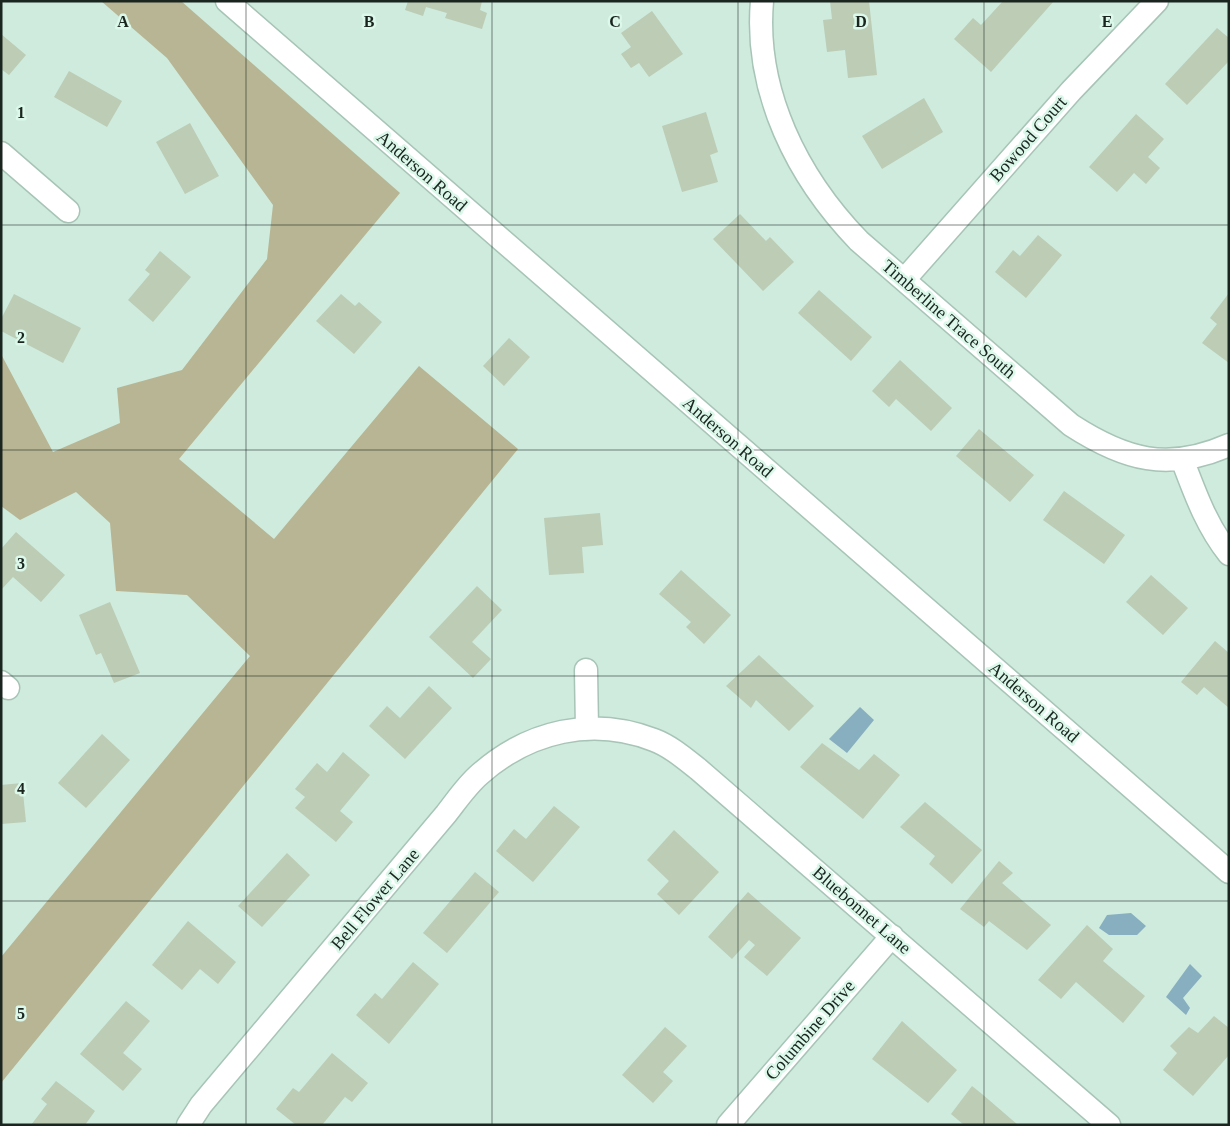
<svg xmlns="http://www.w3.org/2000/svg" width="1230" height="1126" font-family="Georgia,serif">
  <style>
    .green { fill: #b7b593 }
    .water { fill: #87afc0 }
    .building { fill: #bcccb5 }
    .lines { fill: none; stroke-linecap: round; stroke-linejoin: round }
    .minor-casing { stroke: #a7c4b7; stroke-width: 25 }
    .minor { stroke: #fff; stroke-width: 22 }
    .grid { fill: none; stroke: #1a2520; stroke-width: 1; stroke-opacity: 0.55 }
    .labels { text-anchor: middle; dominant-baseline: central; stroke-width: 5; stroke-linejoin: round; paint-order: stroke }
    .street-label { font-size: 18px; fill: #1a2520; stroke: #dbf8ea }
    .grid-label { font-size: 16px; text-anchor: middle; font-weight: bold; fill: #1a2520; stroke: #dbf8ea; stroke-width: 5; stroke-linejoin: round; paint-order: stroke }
  </style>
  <rect width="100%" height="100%" fill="#ceebdd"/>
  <!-- green -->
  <path class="green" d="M101,1H181L400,193L179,459L274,539L419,366L518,449L1,1083V957L250,656L187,595L116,591L110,523L76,492L20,520L1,506V354L53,452L120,423L117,388L182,370L267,259L273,205L167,58Z"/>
  <!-- water -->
  <path class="water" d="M860,707L874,720L847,753L829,739Z
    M1131,913L1146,926L1137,935H1109L1099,928L1107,915Z
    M1190,964L1202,976L1183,998L1190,1008L1186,1015L1166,997Z"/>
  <!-- building -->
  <path class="building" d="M408,1H482L480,10L487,13L482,29L445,18L447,13L426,7L423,16L405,10Z
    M830,1H869L877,75L848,78L845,50L827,52L823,20L832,19Z
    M1003,1H1054L991,72L954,39L973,18L981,25Z
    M652,11L683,54L649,77L639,63L631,68L621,54L631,47L621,33Z
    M1217,28L1229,38V61L1187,105L1165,84Z
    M1,34L26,55L9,75L1,69Z
    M69,71L122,101L107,127L54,97Z
    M924,98L943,132L882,169L862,136Z
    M706,112L718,152L710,155L718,182L682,192L662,126Z
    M1136,114L1164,139L1148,157L1160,168L1146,184L1134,173L1117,192L1089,167Z
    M190,123L219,176L185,194L156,142Z
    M740,214L766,241L770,237L794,262L763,291L713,239Z
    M1038,235L1062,255L1026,298L995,272L1013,250L1020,256Z
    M160,251L191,277L153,322L128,300L150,274L145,270Z
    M819,290L872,337L851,361L798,313Z
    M1229,293V363L1202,343L1217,324L1210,318Z
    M14,294L81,328L63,363L1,331V319Z
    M341,294L355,306L359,302L382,322L354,354L316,321Z
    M509,338L530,357L504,386L483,366Z
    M900,360L952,408L931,431L896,399L889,407L872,391Z
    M979,429L1034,475L1010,502L956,456Z
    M1064,491L1125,535L1104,564L1043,520Z
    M600,513L603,545L582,547L584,573L549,575L544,518Z
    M16,532L65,575L41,602L13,577L1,590V549Z
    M681,570L731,615L704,644L686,627L691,622L659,594Z
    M1151,575L1188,608L1163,635L1126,602Z
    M477,586L502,610L472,642L491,659L473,678L429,637Z
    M110,602L140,673L114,683L101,653L96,655L79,615Z
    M1215,641L1229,653V708L1204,687L1197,695L1181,682Z
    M759,655L814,706L789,731L756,700L751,708L726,686Z
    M429,686L452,708L405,759L369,726L387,706L400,718Z
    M102,734L130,760L86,808L58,783Z
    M822,743L859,770L874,754L900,775L863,819L800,767Z
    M343,752L370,775L340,811L353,822L336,842L295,808L305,797L295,789L317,763L327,772Z
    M22,783L26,822L1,824V785Z
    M925,802L982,850L952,884L929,864L935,856L900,827Z
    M554,806L580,827L533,882L496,851L514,829L526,839Z
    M674,830L719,872L679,915L657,894L669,881L647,860Z
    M287,853L310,875L262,927L238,906Z
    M999,861L1013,873L1002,883L1051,925L1027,950L989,921L984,927L960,909Z
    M475,872L499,892L447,953L423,933Z
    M748,892L801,938L767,976L744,957L755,945L749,940L732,959L708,937Z
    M188,921L236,962L218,984L200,969L182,990L152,965Z
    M1087,925L1113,949L1103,961L1145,996L1123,1023L1076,982L1061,999L1038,980Z
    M413,962L439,984L389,1044L356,1015L375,993L382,999Z
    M126,1001L150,1021L123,1053L142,1069L123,1091L80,1054Z
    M1214,1016L1229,1028V1055L1193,1096L1163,1070L1177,1053L1170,1046L1189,1027L1198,1033Z
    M902,1021L957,1070L928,1103L872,1059Z
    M665,1027L687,1046L663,1072L673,1081L653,1103L622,1075Z
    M332,1053L368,1083L352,1102L345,1097L322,1125H296L276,1109L293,1088L299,1092Z
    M56,1081L95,1111L85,1125H31L47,1104L41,1099Z
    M972,1086L982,1094L1018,1125H964L951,1114Z"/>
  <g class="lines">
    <defs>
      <path id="minor" d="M227,1L1229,872
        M762,1C754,92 798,178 859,241L1071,425C1125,460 1168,472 1229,445
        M1,153L68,211
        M904,280L1071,91L1157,1
        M1182,459C1195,493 1206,525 1229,554
        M586,670L587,729
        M1,682L8,688
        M188,1125L201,1105L446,814C457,800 467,785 480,774C529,731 592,716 654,740C670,746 684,758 698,769L1109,1125
        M728,1125L892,936"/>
    </defs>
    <!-- minor casing -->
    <use href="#minor" class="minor-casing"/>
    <!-- minor -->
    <use href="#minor" class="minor"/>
  </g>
  <!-- grid -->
  <path class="grid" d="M246,1V1125M492,1V1125M738,1V1125M984,1V1125M1,225H1229M1,450H1229M1,676H1229M1,901H1229"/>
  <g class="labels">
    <!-- street labels -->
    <g class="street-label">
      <text transform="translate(1028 139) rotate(-49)">Bowood Court</text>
      <text transform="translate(422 171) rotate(41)">Anderson Road</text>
      <text transform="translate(949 319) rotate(41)">Timberline Trace South</text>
      <text transform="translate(728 437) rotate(41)">Anderson Road</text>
      <text transform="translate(1034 702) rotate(41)">Anderson Road</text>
      <text transform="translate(375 899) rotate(-50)">Bell Flower Lane</text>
      <text transform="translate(862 910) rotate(41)">Bluebonnet Lane</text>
      <text transform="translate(810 1030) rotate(-49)">Columbine Drive</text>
    </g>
  </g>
  <g class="grid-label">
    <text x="123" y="27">A</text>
    <text x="369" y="27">B</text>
    <text x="615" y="27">C</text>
    <text x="861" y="27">D</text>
    <text x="1107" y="27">E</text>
    <text x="21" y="118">1</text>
    <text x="21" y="343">2</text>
    <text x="21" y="569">3</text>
    <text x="21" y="794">4</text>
    <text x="21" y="1019">5</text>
  </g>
  <!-- border -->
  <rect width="1230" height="1126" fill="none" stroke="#1a2520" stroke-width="5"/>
</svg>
